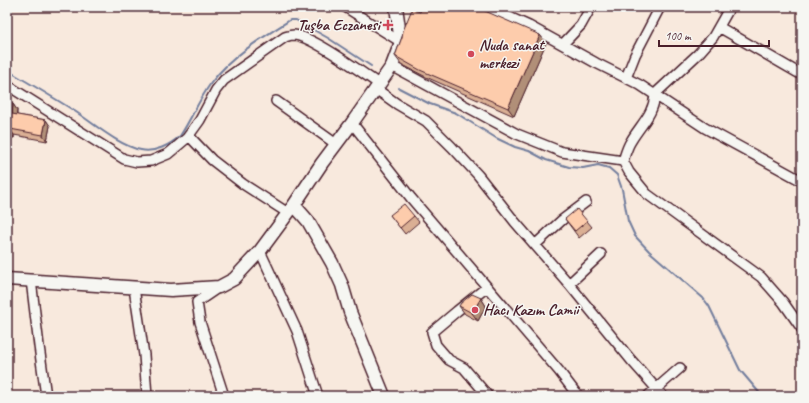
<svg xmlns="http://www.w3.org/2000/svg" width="809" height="403" font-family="Caveat,sans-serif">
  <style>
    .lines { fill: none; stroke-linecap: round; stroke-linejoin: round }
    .stream { stroke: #737e9d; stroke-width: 2 }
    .street-casing { stroke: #4a1f2b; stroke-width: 12 }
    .secondary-casing { stroke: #4a1f2b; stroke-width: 15 }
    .street { stroke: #f6f6f2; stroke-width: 9 }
    .secondary { stroke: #f6f6f2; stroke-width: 12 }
    .wall { fill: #daaf94; stroke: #4a1f2b }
    .shaded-wall { fill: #b18f78; stroke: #4a1f2b }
    .building { fill: #fdccac; stroke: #4a1f2b }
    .poi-dot { fill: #d1495b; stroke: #f6f6f2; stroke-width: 1.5 }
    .labels { text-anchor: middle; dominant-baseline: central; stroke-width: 3; stroke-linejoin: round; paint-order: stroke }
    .poi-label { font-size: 16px; font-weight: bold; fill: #4a1f2b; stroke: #f6f6f2; text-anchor: start }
  </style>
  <rect width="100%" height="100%" fill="#f8e9dd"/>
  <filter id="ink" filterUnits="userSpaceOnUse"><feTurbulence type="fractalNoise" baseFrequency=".025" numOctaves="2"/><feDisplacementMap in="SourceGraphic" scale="8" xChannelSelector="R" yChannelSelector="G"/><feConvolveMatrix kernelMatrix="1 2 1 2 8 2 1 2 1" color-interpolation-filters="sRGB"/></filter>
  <g filter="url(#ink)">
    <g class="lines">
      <!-- stream -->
      <path class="stream" d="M7,70C29,83 51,96 73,110C92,122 119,146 141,150C155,153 170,145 180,136C191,119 199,100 211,83C230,57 263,37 290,20H296L328,38L371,66
        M399,88L430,104L456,113L496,138L515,147L529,151L546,160L569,167L583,168L598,165L609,168L617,175L622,189L628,221L635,236L649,251L703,298L709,306L740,370L762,396"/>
      <defs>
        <path id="street" d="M345,7L401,42
          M487,7L529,26L596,63L640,85L705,128L802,181
          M719,27L802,75
          M563,44L581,25L591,7
          M392,66L517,134L562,152L623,161L629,172L647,194L761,277L783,302L802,329
          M626,78L635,55L660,7
          M7,85L124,159L137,162L151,161L168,154L187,138L200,120L216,90L224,80L285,37C288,36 290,35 294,35C312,36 361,72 379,84
          M376,89L397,104L426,121L452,147L478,175L515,222L569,284L631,360L663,396
          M276,101L336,144
          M352,123L411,198L559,371L578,396
          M189,136L212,160L243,184L288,213
          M623,161C625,155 627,147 631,141C641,124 654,114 655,94L698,54L713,37L730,7
          M535,245L562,220L586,202
          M260,251L297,331L318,396
          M31,280L39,346L46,396
          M569,284L601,254
          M219,287L197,302L200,322L224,396
          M487,287L457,311L432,332L436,345L449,360L464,368L488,396
          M134,288L144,355L147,396
          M648,396L680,368"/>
        <path id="secondary" d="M294,205L308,221L332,263L342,285L350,312L384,396
          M7,279L171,290L219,287L234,279L260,251L294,205L322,163L352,123L392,66L401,42L396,7"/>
      </defs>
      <!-- street casing -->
      <use href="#street" class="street-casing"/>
      <!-- secondary casing -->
      <use href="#secondary" class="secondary-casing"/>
      <!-- street -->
      <use href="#street" class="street"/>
      <!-- secondary -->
      <use href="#secondary" class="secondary"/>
    </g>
    <!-- wall -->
    <path class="wall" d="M420,12L540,35L546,43L514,116L426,77L401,64L395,56L402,37Z
      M7,103L13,104L17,110V115L46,120L50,126L47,141L14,135V138H7Z
      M390,215L414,216L419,222L405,234Z
      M565,219L587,221L592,227L579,238Z
      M481,298L486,306L478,321L465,314L459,306Z"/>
    <!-- shaded-wall -->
    <path class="shaded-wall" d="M540,35L546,43L514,116L508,108Z
      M13,104L17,110L16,120L12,114Z
      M46,120L50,126L47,141L43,135Z
      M10,129L14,135V138L9,132Z
      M481,298L486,306L478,321L472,313Z"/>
    <!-- building -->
    <path class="building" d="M423,7H476L540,35L508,108L420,70L395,56L402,37L403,31L412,9L420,12Z
      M7,103L13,104L12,114L46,120L43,135L10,129L9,132H7Z
      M404,204L414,216L400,228L390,215Z
      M577,209L587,221L575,231L565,219Z
      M472,294L481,298L472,313L459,306L461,303Z"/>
  </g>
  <!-- markers -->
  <g class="poi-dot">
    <path d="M386 19h4v4h4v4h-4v4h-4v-4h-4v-4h4z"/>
    <circle cx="471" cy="54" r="4"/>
    <circle cx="475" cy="310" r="4"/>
  </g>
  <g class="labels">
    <!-- poi labels -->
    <g class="poi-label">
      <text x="380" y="25" text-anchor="end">Tuşba Eczanesi</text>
      <text x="479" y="45">Nuda sanat<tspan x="479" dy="18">merkezi</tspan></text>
      <text x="483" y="310">Hacı Kazım Camii</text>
    </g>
  </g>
  <!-- margin -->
  <rect width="809" height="403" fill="none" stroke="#f6f6f2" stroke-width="24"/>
  <rect x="12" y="12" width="785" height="379" fill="none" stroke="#4a1f2b" stroke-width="1.5" filter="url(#ink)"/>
  <!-- scale -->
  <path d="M659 40v6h110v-6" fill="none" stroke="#4a1f2b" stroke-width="2"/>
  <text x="665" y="40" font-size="12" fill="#4a1f2b" stroke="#f6f6f2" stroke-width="3" paint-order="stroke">100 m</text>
</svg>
